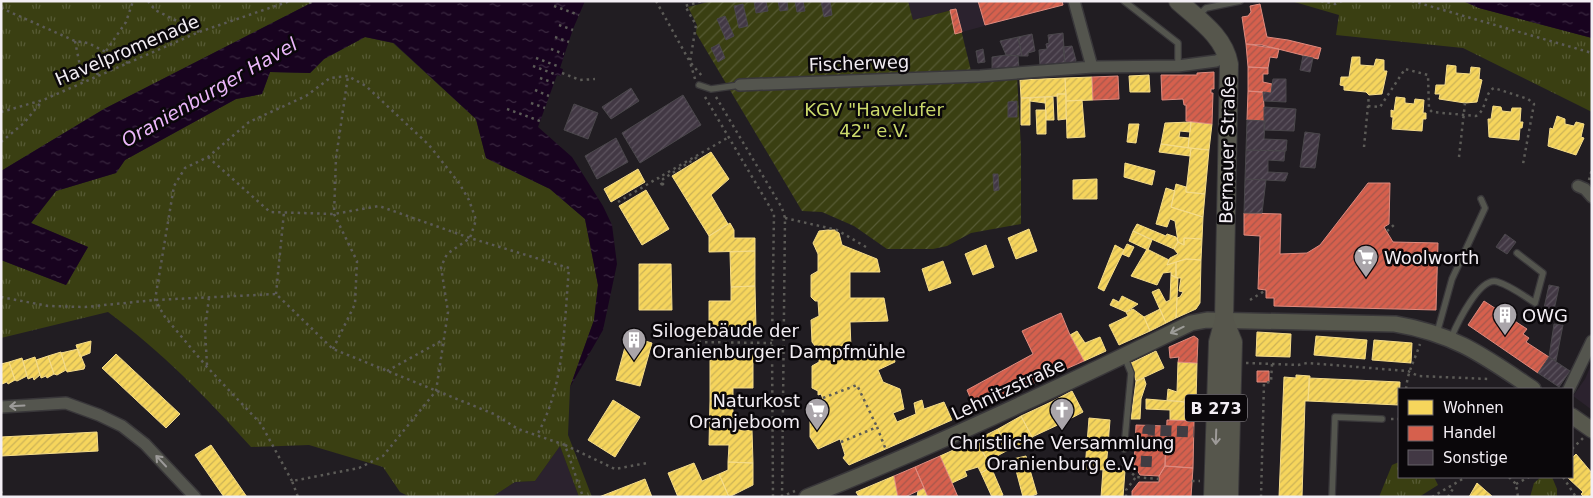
<svg xmlns="http://www.w3.org/2000/svg" width="1593" height="498" font-family="'DejaVu Sans',sans-serif">
  <style>
    .built { fill: #2b222e }
    .park { fill: url(#park-tufts) }
    .garden { fill: url(#garden-furrows) }
    .water { fill: url(#water-ripples) }
    .homes { fill: url(#homes-hatch); stroke: #f5dc8a }
    .shops { fill: url(#shops-hatch); stroke: #df8b7f }
    .building { fill: url(#building-hatch); stroke: #4a474b }
    .lines { fill: none; stroke-linecap: round; stroke-linejoin: round }
    .minor-tunnel { stroke: #403c42; stroke-width: 11; stroke-dasharray: 11 5.5; stroke-linecap: butt }
    .service-casing { stroke: #39373a; stroke-width: 8 }
    .minor-casing { stroke: #39373a; stroke-width: 14 }
    .secondary-casing { stroke: #39373a; stroke-width: 18 }
    .primary-casing { stroke: #39373a; stroke-width: 20 }
    .path { stroke: #5c5b57; stroke-width: 2.5; stroke-dasharray: 2.5 4; stroke-linecap: butt }
    .service { stroke: #54554e; stroke-width: 5.5 }
    .minor { stroke: #54554e; stroke-width: 11 }
    .secondary { stroke: #57584d; stroke-width: 15 }
    .primary { stroke: #56564c; stroke-width: 18 }
    .oneway { stroke: #9d9c98 }
    .oneway2 { stroke: #9c9a99 }
    .oneway3 { stroke: #9d9a98 }
    .labels { text-anchor: middle; dominant-baseline: central; stroke-width: 5; stroke-linejoin: round; paint-order: stroke }
    .shield { fill: #0a070a; stroke: #ada9ae; stroke-width: 1 }
    .shield-label { font-size: 16px; font-weight: bold; fill: #f3eef4 }
    .street-label { font-size: 18px; fill: #f3eef4; stroke: #0a070a }
    .park-label { font-size: 18px; fill: #cbd96b; stroke: #0a070a }
    .poi-label { font-size: 18px; fill: #f3eef4; stroke: #0a070a; text-anchor: start }
    .water-label { font-size: 19px; font-style: italic; fill: #ebb6fa; stroke: #0a070a }
  </style>
  <defs>
    <pattern id="park-tufts" width="24" height="20" patternUnits="userSpaceOnUse" patternTransform="scale(1.25)"><rect width="24" height="20" fill="#3a3f12"/><path d="M3 7l-1-3M5 7V3M7 7l1-3M15 17l-1-3M17 17v-4M19 17l1-3" fill="none" stroke="#575b35"/></pattern>
    <pattern id="garden-furrows" width="10" height="10" patternUnits="userSpaceOnUse" patternTransform="scale(1.25)"><rect width="10" height="10" fill="#3a3f12"/><path d="M-1 1l2-2M0 10L10 0M9 11l2-2" fill="none" stroke="#575b35"/></pattern>
    <pattern id="water-ripples" width="26" height="14" patternUnits="userSpaceOnUse" patternTransform="scale(1.25)"><rect width="26" height="14" fill="#18031f"/><path d="M2 4q2-2 4 0t4 0M15 11q2-2 4 0t4 0" fill="none" stroke="#3a2840"/></pattern>
    <pattern id="homes-hatch" width="6" height="6" patternUnits="userSpaceOnUse" patternTransform="scale(1.25)"><rect width="6" height="6" fill="#f6d55c"/><path d="M-1 1l2-2M0 6l6-6M5 7l2-2" fill="none" stroke="#cbb257"/></pattern>
    <pattern id="shops-hatch" width="6" height="6" patternUnits="userSpaceOnUse" patternTransform="scale(1.25)"><rect width="6" height="6" fill="#d6604d"/><path d="M-1 1l2-2M0 6l6-6M5 7l2-2" fill="none" stroke="#a5574c"/></pattern>
    <pattern id="building-hatch" width="6" height="6" patternUnits="userSpaceOnUse" patternTransform="scale(1.25)"><rect width="6" height="6" fill="#423844"/><path d="M-1 1l2-2M0 6l6-6M5 7l2-2" fill="none" stroke="#5e5560"/></pattern>
  </defs>
  <rect width="100%" height="100%" fill="#211d22"/>
  <!-- built -->
  <path class="built" d="M908,1H1069L1070,3L962,32L956,9L913,20Z
    M1592,363V410L1573,396L1585,379Z
    M560,446L579,497H492L515,482L535,481Z"/>
  <!-- park -->
  <path class="park" d="M1,1H315L104,109L1,171Z
    M1291,1H1463L1479,8L1592,38V112L1463,48L1336,35L1339,15Z
    M365,37L393,43L476,119L486,158L550,189L585,219L598,285L594,320L570,387L568,435L592,497H579L560,446L535,481L515,482L492,497H410L400,492L383,467L309,445L251,447C205,396 163,353 108,312L1,338V260L66,285L88,247L31,223L56,191L116,173L125,160L236,99L262,94L270,72L310,73L324,59Z
    M1399,462V477H1434L1438,485L1419,497H1379L1392,465Z
    M1541,477H1552L1557,489V497H1530L1534,483Z"/>
  <!-- garden -->
  <path class="garden" d="M712,1H908L913,20L956,9L973,79L1017,76L1021,147V224L971,233L947,246L933,249H887L854,226L822,212L802,211L696,33L697,25L688,7Z"/>
  <!-- water -->
  <path class="water" d="M315,1H585L573,29L560,68L563,69L561,76L557,75L538,127L572,157L603,206L612,225L617,264L603,330L570,387L594,320L598,285L585,219L550,189L486,158L476,119L394,43L365,37L324,59L310,73L270,72L262,94L236,99L125,160L116,173L56,191L31,223L88,247L66,285L1,260V171L104,109Z
    M1463,1H1592V38L1479,8Z"/>
  <!-- homes -->
  <path class="homes" d="M1352,57H1360V65L1374,66L1376,59L1384,60V71H1387L1382,94L1369,95L1366,92L1344,90V86L1340,85L1341,77H1349Z
    M1447,65L1456,66V73L1470,74L1471,67L1480,68L1479,79L1482,80L1477,102L1465,103L1439,99L1440,94H1435L1436,85H1445Z
    M1149,75L1150,92H1130L1129,76Z
    M1092,77L1093,100L1066,101L1065,78Z
    M1065,78L1066,94H1057L1058,96L1021,98L1020,80Z
    M1057,94H1066V119L1058,120Z
    M1045,97H1053L1054,120H1046Z
    M1045,97V103L1030,101V98Z
    M1396,97L1405,98V103L1414,104L1415,99L1424,100L1423,113H1426V119H1423L1422,131L1392,129L1393,117H1391V110L1394,111Z
    M1021,98H1030V125H1021Z
    M1082,100L1085,137L1067,138L1066,101Z
    M1493,106L1501,107L1502,111L1511,112L1512,108H1521L1520,122H1523L1522,128H1520L1519,140L1489,137L1488,119H1491Z
    M1036,110H1046V134H1037Z
    M1557,116L1565,119V124L1574,126L1576,122L1584,124L1581,137L1584,138L1576,155L1548,146L1550,128L1553,129Z
    M1191,122L1212,124L1209,150L1188,148Z
    M1191,122L1190,132L1180,131L1179,137L1189,138L1188,148L1161,144L1165,123Z
    M1129,124H1139L1136,143L1127,142Z
    M1161,144L1191,148L1190,156L1159,152Z
    M1191,148L1209,150L1205,194L1186,192Z
    M711,152L729,179L711,195L728,224L709,236L672,176Z
    M1125,163L1155,171L1152,185L1124,177Z
    M638,169L645,182L611,202L604,189Z
    M1097,179V199H1073V180Z
    M1176,184L1186,187V192L1205,194L1203,217L1171,207Z
    M1166,188L1175,191L1171,207L1203,217L1202,239L1184,238V245L1178,242L1175,221L1170,219L1167,227L1156,224Z
    M646,190L669,229L642,245L619,206Z
    M730,223L734,230V238H755V251L709,252V236Z
    M1137,224L1166,236L1167,234L1176,237L1178,242L1174,249L1133,231Z
    M1029,229L1037,251L1016,259L1008,238Z
    M828,230H835L839,233L842,245L877,259L880,272H850V298H884L888,321L850,322L851,348H892L895,362L878,370L883,382L900,389L904,409L893,413L897,422L916,414L914,403L922,400L924,409L944,402L952,420L849,465L843,458L845,455L840,439L818,449L810,437V408L824,402L821,394L818,395V391L812,388V366L819,362V346H815L812,342L811,320L819,316L818,301H815L811,297V275L818,271V254L813,243L819,231Z
    M1133,231L1152,240L1148,250L1129,241Z
    M1184,238L1202,239L1201,260L1186,259L1167,265L1170,258L1178,254L1174,249L1178,242L1184,245Z
    M1127,244L1134,247L1129,257L1122,254Z
    M986,245L994,267L973,275L965,254Z
    M1115,245L1124,250L1104,291L1098,288Z
    M1147,249L1169,260L1167,265L1176,262V278L1171,275V272L1163,273L1157,285L1131,276Z
    M755,251V286L731,287L730,252Z
    M1186,259L1201,260L1200,303L1196,309L1176,318L1177,298L1180,297L1183,292L1179,291L1181,278H1176V262Z
    M943,261L951,283L929,291L922,269Z
    M639,264H671L672,310H639Z
    M1171,275L1178,278L1176,318L1166,323L1152,292L1159,289L1166,302L1170,300Z
    M755,286L756,329L709,330V301H731V287Z
    M1122,296L1138,304L1126,312L1110,305L1113,299L1119,302Z
    M1133,309L1144,317L1150,331L1119,345L1109,325L1128,316L1126,312Z
    M1160,309L1166,323L1150,331L1144,317Z
    M1077,331L1085,343L1100,337L1106,351L1084,361L1070,335Z
    M1257,332L1291,334L1290,357L1256,356Z
    M628,336L652,343L640,386L616,380Z
    M1316,336L1367,340L1365,359L1314,355Z
    M1374,340L1412,343L1411,363L1372,360Z
    M91,341L90,353L80,357L76,345Z
    M78,349L85,366L84,369L67,372L61,353Z
    M1156,351L1164,368L1136,381L1131,363Z
    M61,352L66,370L57,375L54,374L48,356Z
    M116,354L180,414L166,428L102,368Z
    M710,355H753V388H733V401H710Z
    M48,356L54,374L47,378L46,376L41,378L36,360Z
    M35,357L40,375L34,380L33,377L28,379L23,361Z
    M22,358L27,376L17,381L15,380L9,362Z
    M9,362L15,380L8,384L7,382L2,384L1,364Z
    M1178,362L1197,363L1196,403L1167,400L1168,389L1177,392Z
    M1296,375L1310,376L1308,401H1305L1302,497H1279L1284,377L1296,378Z
    M1144,378L1146,384L1141,399L1140,419H1131L1136,381Z
    M1309,378L1400,382L1399,405L1308,401Z
    M1072,391L1083,412L1062,423L1051,402Z
    M1146,399L1196,403L1194,421L1170,420V410L1146,409Z
    M613,400L640,417L615,457L588,440Z
    M710,401H733V430H752L753,463L728,462L729,445H709Z
    M1051,402L1062,423L1032,437L1021,416Z
    M1021,416L1032,437V440L1008,450L998,429Z
    M1089,418L1110,420L1106,470L1085,469Z
    M998,429L1008,450L988,461L976,440Z
    M97,432L98,451L1,456V437Z
    M976,440L991,467L981,473L978,467L965,471L967,476L952,483L940,456Z
    M211,445L247,497H224L195,455Z
    M1576,454L1592,473V497H1584L1581,494L1583,492L1567,477H1572V458Z
    M1026,456L1037,494L1029,497H1023L1013,459Z
    M728,462L753,463V485L729,497L719,474L728,470Z
    M694,463L702,481L719,474L729,497H678L668,473Z
    M991,467L1003,495L1000,497H992L981,473Z
    M1103,470L1125,471L1123,497H1101Z
    M894,476L898,497H859L856,492Z
    M645,479L652,497H599Z
    M1477,483L1493,497H1469Z
    M924,488L928,497H917L918,491Z"/>
  <!-- shops -->
  <path class="shops" d="M978,1H1062L1063,5L985,25Z
    M1260,4L1267,37L1288,40L1321,48L1318,59L1262,45L1246,44L1242,17L1248,16L1251,12L1250,6Z
    M956,9L962,32L955,34L950,10Z
    M1246,44L1279,49L1277,58L1270,57L1268,68L1248,67Z
    M1248,67L1268,68V74H1263V82L1272,84L1271,93L1248,91Z
    M1214,72V89H1211V93H1213L1212,124L1186,121V105H1184L1183,99L1162,100L1161,75H1197V73Z
    M1118,76L1119,99L1093,100L1092,77Z
    M1248,91L1263,92L1265,121L1247,120Z
    M1368,183H1390L1389,224L1384,227L1393,242L1438,243L1436,310L1274,306V298H1266V290L1258,289L1260,236L1244,235V213L1281,214L1280,254L1307,253L1320,245Z
    M1484,301L1527,329L1523,334L1529,338L1526,342L1549,357L1538,373L1468,325Z
    M1061,313L1070,335L1084,361L975,409L967,390L1033,354L1022,331Z
    M1194,336L1198,339L1197,363L1178,362L1179,357L1170,358L1169,347Z
    M1257,371H1269V382H1257Z
    M1167,420L1194,421L1193,468L1165,466Z
    M1136,425L1166,426L1165,466L1159,476L1140,475L1134,465Z
    M940,456L952,483L958,497H928L915,467Z
    M1165,466L1193,468L1191,497H1132V491L1139,482H1159V476Z
    M915,467L924,488L905,497H898L894,476Z"/>
  <!-- building -->
  <path class="building" d="M754,1H766L768,11L756,13Z
    M778,1H787L788,10L780,11Z
    M795,1H803L805,11L797,12Z
    M821,1H830L832,15L824,17Z
    M743,4L748,26L739,28L734,6Z
    M725,16L734,36L726,40L717,19Z
    M1063,33L1065,64L1040,66L1039,50L1047,49L1046,44L1049,43L1048,35Z
    M1032,34L1035,51L1028,53V56H1022L1018,37Z
    M1018,37L1022,56L1006,55L1000,41Z
    M719,44L725,58L718,62L711,48Z
    M1072,46L1076,60L1075,63L1065,64L1063,47Z
    M983,49L985,62L978,63L976,51Z
    M1006,55L1018,56L1019,69L992,70V57Z
    M1303,56L1313,58L1310,72L1300,70Z
    M1273,79H1286V102L1264,101L1263,92L1271,93Z
    M631,88L639,101L611,119L602,107Z
    M683,95L701,125L640,163L622,133Z
    M1017,101V117H1008V102Z
    M574,104L598,113L588,139L564,130Z
    M1264,107L1296,109L1294,131L1264,130Z
    M1247,120L1265,121L1264,139L1287,140L1286,151L1246,150Z
    M1305,132L1320,134L1315,168L1300,167Z
    M616,138L628,162L597,179L585,156Z
    M1246,150L1285,151L1284,161L1268,160V172L1288,173L1285,181L1245,179Z
    M993,174H998L999,190L994,191Z
    M1245,179L1266,180L1262,213H1244Z
    M1505,234L1516,242L1507,254L1496,247Z
    M1549,285L1559,287L1554,310L1544,308Z
    M1554,324L1563,325L1556,361L1549,357Z
    M1549,357L1570,371L1559,387L1538,373Z"/>
  <g class="lines">
    <!-- minor-tunnel -->
    <path class="minor-tunnel" d="M1146,467L1148,430L1194,432"/>
    <defs>
      <path id="service" d="M1124,1L1178,43V66
        M1199,15L1206,8L1240,1
        M699,85L711,89L740,85
        M1437,333L1452,279L1485,208L1481,199
        M1451,338C1457,324 1480,275 1498,282C1511,286 1524,296 1535,303L1543,273L1517,253
        M1124,449L1131,373L1125,358
        M1332,497L1335,417L1382,419"/>
      <path id="minor" d="M1074,1L1092,67
        M740,85L980,76L1092,67L1178,66L1216,61L1228,56
        M1578,186L1585,189L1592,197
        M1569,389L1592,341
        M1,407L66,403L99,415L122,426L145,444L195,497"/>
      <path id="secondary" d="M1572,416L1592,430
        M807,497C938,445 1065,385 1191,323L1207,320L1395,324C1455,334 1484,356 1533,389"/>
      <path id="primary" d="M1178,1C1199,20 1224,36 1229,64L1224,320L1218,342L1213,497
        M1224,320L1233,342L1229,497"/>
    </defs>
    <!-- service casing -->
    <use href="#service" class="service-casing"/>
    <!-- minor casing -->
    <use href="#minor" class="minor-casing"/>
    <!-- secondary casing -->
    <use href="#secondary" class="secondary-casing"/>
    <!-- primary casing -->
    <use href="#primary" class="primary-casing"/>
    <!-- path -->
    <path class="path" d="M148,1L155,10L199,32
      M656,1L690,62L702,76
      M1321,1L1335,4L1342,1
      M1412,1L1592,53
      M309,3L315,1
      M554,6L579,15
      M1,8L75,41L88,43L128,63
      M559,25L573,30
      M555,37L569,42
      M75,41L83,81
      M551,49L564,54
      M536,58L560,67
      M533,66L557,75
      M562,73L580,80L595,79
      M97,75L106,51L126,22L133,1
      M540,78L554,83
      M695,79L690,62L696,25L685,6L702,1
      M535,90L549,96
      M705,97L774,214L772,343L773,497
      M716,97L782,208L785,218L782,497
      M531,103L545,108
      M1368,106L1380,107L1405,69L1428,75L1429,109L1432,112L1476,116C1487,110 1484,93 1494,88L1528,99L1534,104L1523,164
      M507,109L540,121
      M1,112L43,100L199,32L290,1
      M1,142L24,123L42,101
      M1364,147L1369,95
      M208,157L270,212L334,214L379,206L470,238L569,268C564,324 565,385 537,435
      M1459,157L1465,103
      M1589,180L1592,169
      M662,185L658,178L729,137
      M662,185L665,182L663,179L696,158L697,155
      M618,202L658,178
      M785,218L837,230L866,247
      M1387,231L1395,224
      M276,294L284,212
      M1,297L48,306L85,307L155,300L276,294L333,349L494,414L518,429L565,445L583,497
      M1250,300L1266,290
      M692,342L772,343
      M333,349L355,304L357,261L334,214L336,158L348,76
      M1246,363L1298,365L1307,363L1408,371L1418,376L1489,379
      M207,365L205,330L209,297
      M387,371L443,340
      M1406,389C1408,370 1414,362 1420,344
      M823,398L857,385L877,427
      M1391,419H1399
      M841,442L877,427L886,450
      M565,445L615,469L647,463
      M1572,449L1583,438
      M1123,458V465L1136,477L1159,479
      M1509,477L1516,484L1518,497
      M1563,477L1576,497
      M292,481L261,424L207,367L165,317L155,300L174,186L185,168L208,157L249,122L306,96L330,78L348,76L366,86L429,145L459,183L469,200L476,220L470,238L447,254L441,267L448,312L436,391L383,456L359,468L292,481L298,497
      M1192,481H1200
      M1516,484L1529,477
      M1,491L4,497
      M781,497L795,491
      M1126,497V490L1136,477
      M1261,497L1264,383L1271,382L1272,364
      M1432,497L1466,477
      M1448,497L1454,487"/>
    <!-- service -->
    <use href="#service" class="service"/>
    <!-- minor -->
    <use href="#minor" class="minor"/>
    <!-- secondary -->
    <use href="#secondary" class="secondary"/>
    <!-- primary -->
    <use href="#primary" class="primary"/>
  </g>
  <!-- one-way arrows -->
  <defs><path id="oneway-shaft" d="M-6 0H5M1.5-3L5.5 0L1.5 3" fill="none" stroke-width="1.6" stroke-linecap="round" stroke-linejoin="round" transform="scale(1.25)"/></defs>
  <use class="oneway" href="#oneway-shaft" transform="translate(1177 330) rotate(154)"/>
  <g class="oneway2">
    <use href="#oneway-shaft" transform="translate(17 406) rotate(177)"/>
    <use href="#oneway-shaft" transform="translate(161 461) rotate(-133)"/>
  </g>
  <use class="oneway3" href="#oneway-shaft" transform="translate(1216 437) rotate(92)"/>
  <!-- icons -->
  <defs>
    <symbol id="supermarket-pin" viewBox="-11 -11 22 30"><path d="M0 17L-7.5 6A9.5 9.5 0 1 1 7.5 6Z" fill="#aaa5aa" stroke="#0a070a"/><path d="M-6-5.5h2.5l.6 2H6L4.5 2H-2.5L-4.4-4H-6ZM-1.5 3.2a1.3 1.3 0 1 0 .1 0ZM3 3.2a1.3 1.3 0 1 0 .1 0Z" fill="#fff"/></symbol>
    <symbol id="building-pin" viewBox="-11 -11 22 30"><path d="M0 17L-7.5 6A9.5 9.5 0 1 1 7.5 6Z" fill="#aaa5aa" stroke="#0a070a"/><path d="M-4-6H4V6H1V3H-1V6H-4ZM-2.5-4.3h1.7v1.8h-1.7ZM.8-4.3h1.7v1.8H.8ZM-2.5-1h1.7V.8h-1.7ZM.8-1h1.7V.8H.8Z" fill="#fff"/></symbol>
    <symbol id="church-pin" viewBox="-11 -11 22 30"><path d="M0 17L-7.5 6A9.5 9.5 0 1 1 7.5 6Z" fill="#aaa5aa" stroke="#0a070a"/><path d="M-1.2-6h2.4v3.5h3.3v2.4h-3.3V6h-2.4V-.1h-3.3v-2.4h3.3Z" fill="#fff"/></symbol>
  </defs>
  <g fill-rule="evenodd">
    <use href="#supermarket-pin" x="1352" y="243" width="28" height="38"/>
    <use href="#building-pin" x="1491" y="301" width="28" height="38"/>
    <use href="#building-pin" x="620" y="326" width="28" height="38"/>
    <use href="#supermarket-pin" x="803" y="396" width="28" height="38"/>
    <use href="#church-pin" x="1048" y="396" width="28" height="38"/>
  </g>
  <g class="labels">
    <!-- shield labels -->
    <rect class="shield" x="1185" y="394.5" width="62" height="27" rx="4"/>
    <g class="shield-label">
      <text x="1216" y="408">B 273</text>
    </g>
    <!-- street labels -->
    <g class="street-label">
      <text transform="translate(127 50) rotate(-23)">Havelpromenade</text>
      <text transform="translate(859 63) rotate(-2)">Fischerweg</text>
      <text transform="translate(1227 150) rotate(-89)">Bernauer Straße</text>
      <text transform="translate(1008 389) rotate(-25)">Lehnitzstraße</text>
    </g>
    <!-- park labels -->
    <g class="park-label">
      <text x="874" y="109">KGV "Havelufer<tspan x="874" dy="21">42" e.V.</tspan></text>
    </g>
    <!-- poi labels -->
    <g class="poi-label">
      <text x="1384" y="257">Woolworth</text>
      <text x="1522" y="315">OWG</text>
      <text x="652" y="330">Silogebäude der<tspan x="652" dy="21">Oranienburger Dampfmühle</tspan></text>
      <text x="800" y="400" text-anchor="end">Naturkost<tspan x="800" dy="21">Oranjeboom</tspan></text>
      <text x="1062" y="442" text-anchor="middle">Christliche Versammlung<tspan x="1062" dy="21">Oranienburg e.V.</tspan></text>
    </g>
    <!-- water labels -->
    <g class="water-label">
      <text transform="translate(209 92) rotate(-30)">Oranienburger Havel</text>
    </g>
  </g>
  <!-- border -->
  <rect width="1593" height="498" fill="none" stroke="#f3eef4" stroke-width="5"/>
  <!-- legend -->
  <rect x="1398" y="388" width="175" height="90" fill="#0a070a" stroke="#676368"/>
  <rect x="1408" y="400" width="25" height="15" fill="#f6d55c" stroke="#676368"/>
  <text x="1443" y="413" font-size="15" fill="#f3eef4">Wohnen</text>
  <rect x="1408" y="426" width="25" height="15" fill="#d6604d" stroke="#676368"/>
  <text x="1443" y="438" font-size="15" fill="#f3eef4">Handel</text>
  <rect x="1408" y="450" width="25" height="15" fill="#423844" stroke="#676368"/>
  <text x="1443" y="463" font-size="15" fill="#f3eef4">Sonstige</text>
</svg>
